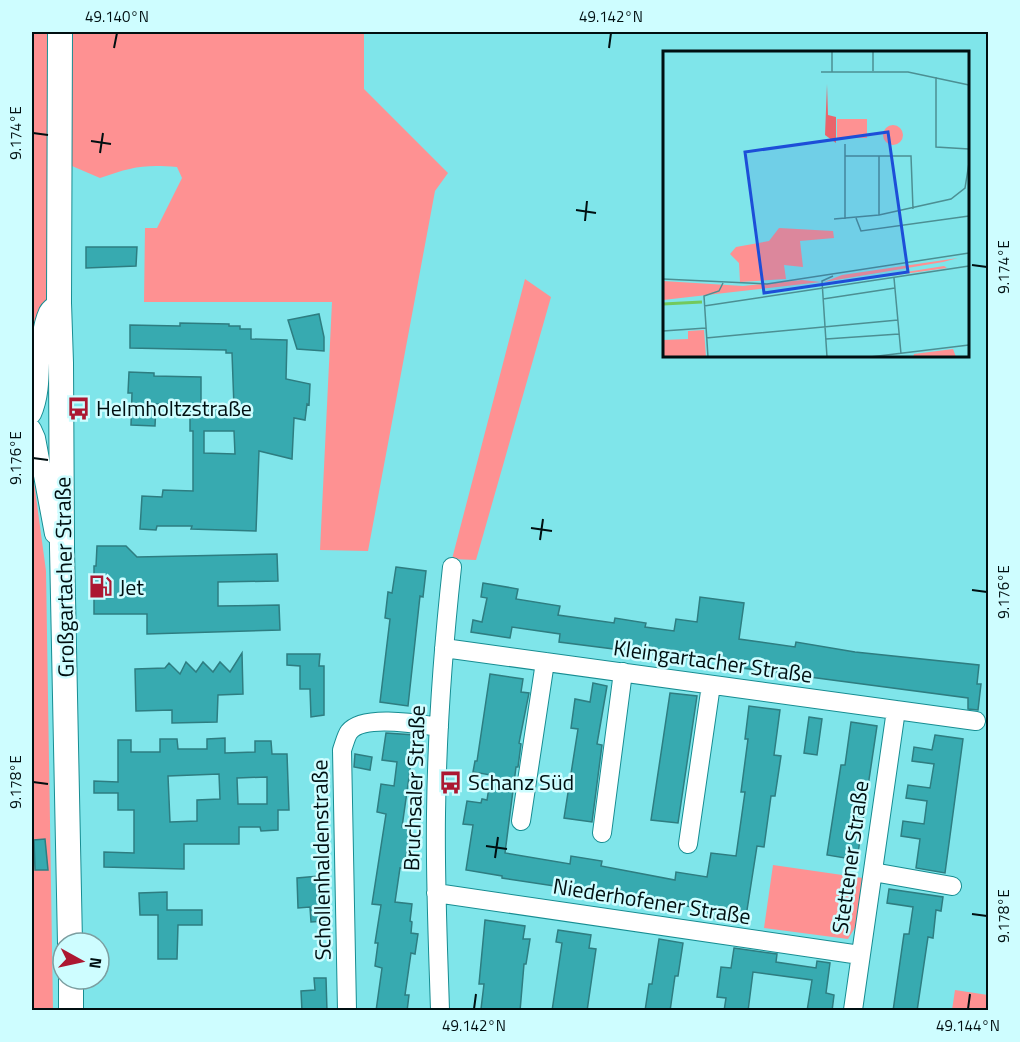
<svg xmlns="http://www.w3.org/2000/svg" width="1020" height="1042" font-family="'Titillium Web',sans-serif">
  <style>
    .green { fill: #fe9192 }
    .building { fill: #37aab0; stroke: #2e7d81; stroke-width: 1.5; fill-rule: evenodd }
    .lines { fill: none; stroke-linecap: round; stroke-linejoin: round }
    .minor-casing { stroke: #178d92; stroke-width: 20 }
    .major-casing { stroke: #178d92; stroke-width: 26 }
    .minor { stroke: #fff; stroke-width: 18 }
    .major { stroke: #fff; stroke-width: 24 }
    .ticks { fill: none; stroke: #000f11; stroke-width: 2 }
    .labels { text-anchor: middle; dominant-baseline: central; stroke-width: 5; stroke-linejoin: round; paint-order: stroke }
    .poi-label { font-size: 22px; fill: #000f11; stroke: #cefdff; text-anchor: start }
    .street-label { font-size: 22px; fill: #000f11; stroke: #cefdff }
    .inset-river { fill: none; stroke: #73c95d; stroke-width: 3 }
    .inset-road { fill: none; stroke: #4c8f93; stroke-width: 1.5 }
    .view { fill: #1d4ed8; fill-opacity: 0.15; stroke: #1d4ed8; stroke-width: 3 }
    .inset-edge { fill: none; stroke: #000f11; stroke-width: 3 }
    .neatline { fill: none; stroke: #000f11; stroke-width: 2 }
    .ticks-label { font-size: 15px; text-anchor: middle; fill: #000f11 }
  </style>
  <rect width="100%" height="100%" fill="#7fe5ea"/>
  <!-- green -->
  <path class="green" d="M32,32H52L49,278L32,402Z
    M72,32H364V89L448,173L435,191L368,551L320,550L332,302H144L145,228H157L182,178L177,167C144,164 131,167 100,178L72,166Z
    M525,279L551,297L476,560L452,559Z
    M32,467L46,571L53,1010H32Z
    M773,865L863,878L856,926L848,939L764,928Z
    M955,990L988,995V1010H952Z"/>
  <!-- building -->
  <path class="building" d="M86,247H137L136,266L86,268Z
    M319,314L324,337V351L297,349L288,320Z
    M180,323L229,324V326H240V329H251V339L287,340L286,379L310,384L309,405L307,404L305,420L294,418L292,459L259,451L256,531L191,529L192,526H157L156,530L140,529L142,496L162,497L163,490L193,491V431H190V404H156L155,426L131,425L132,393H128L129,372L154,373V376L201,377V407H234L232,353H226V350L130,348V325L180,326ZM204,431H234L235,454L204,453Z
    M97,546H126L137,557L277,554L278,581L218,582V606L279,605L280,630L147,634V614H94V566H96Z
    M396,567L426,571L423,597L420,596L408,706L380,702L390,619L385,618L388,592L392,593Z
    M483,583L518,589L516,599L560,606L558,615L614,623L615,618L646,623L645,627L674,631L676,619L697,622L700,597L744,603L739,639L795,647L796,642L855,652L979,665L977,684H981L978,710L968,709V698L742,668V663L712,659L692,656V659L559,642L560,634L512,627L510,638L471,632L473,620L482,622L487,598L481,597Z
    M242,653L243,694L218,695L217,722L172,723V710L136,711L135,669L165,668L169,663L180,674L186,662L196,672L203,662L213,672L220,662L230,672Z
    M287,654H320L319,666H324V715L311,717L310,689H300V666L287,665Z
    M490,674L523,679L521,692L529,693L519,743L521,744L518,767H516L505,853L570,864L571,856L602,861L601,866L675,880L676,872L707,877L711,853L736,856L745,792H741L748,739H745L749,706L780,710L774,755L781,756L775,796H771L764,847L757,846L745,923L701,917L703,909L615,893L614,895L502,878V876L466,870L473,825L463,824L467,801L481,803L482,799L487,800L491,775L473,772L475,761H477Z
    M593,683L607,686L597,744L602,745L592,822L564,818L578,729L571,728L575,699L590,702Z
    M670,693L697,696L678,823L651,820Z
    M809,717L822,719L817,755L804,753Z
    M851,722L877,726L857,860L827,855L841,765H845Z
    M386,733L415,735L402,827L411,828L404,869L400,868L395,902L412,904L410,921L412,922L411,933L418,934L415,954L411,953L405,995H409L407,1011H376L382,968L375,966L378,943H375L381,905L372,904L386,814L377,812L381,784L394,786L397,762L382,760Z
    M935,735L963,739L945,873L916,868L920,839L901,836L903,821L924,824L927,801L906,798L908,785L930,788L934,764L912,761L914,747L932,750Z
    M225,738V753L255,752V741H271L272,754H287L289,810H278V830L261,831L260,827H239V844H184V869L104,867V852L134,853V810H118V793H94V781L118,782V740H131V752H160V739H177L178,749H207V739ZM219,774L220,799L197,800V821L170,822L168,776ZM267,777V804H238L237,778Z
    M355,754L372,757L370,770L354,767Z
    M45,839L48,870H35L34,840Z
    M319,876L325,921L311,922L310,907L298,908L297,878Z
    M889,889L943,897L941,911L936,910L933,938L928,937L917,1011H893L904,934H909L913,907L887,903Z
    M167,892V910H202V925H178L177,959H158V915H140L139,893Z
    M485,920L525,926L523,939H530L526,964H524L520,1011L481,1009L484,984H479Z
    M558,930L591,935L589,948L596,949L587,1011H552L562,943L556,942Z
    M659,939L683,943L678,976H675L670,1011H645L649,984H652Z
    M734,948L777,954L776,962L816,968L817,961L830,963L826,993L834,995L832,1011H807L812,980L753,972L748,1011H724L726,998L717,997L721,967L731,968Z
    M314,978H326L327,1011H302L301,991L315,990Z"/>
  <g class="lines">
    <defs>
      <path id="minor" d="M32,414C46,383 34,343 48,312C50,308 55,305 59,303
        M32,429L36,438L54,534
        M444,648L976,721
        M521,821L545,662
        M602,833L623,672
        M688,844L711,685
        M873,872L952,886
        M436,893L860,955
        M347,1010L342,750C344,745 346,736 349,732C363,714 419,724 439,727
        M440,1010C438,945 435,879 436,814C437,731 443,649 452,567
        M853,1010L896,710"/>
      <path id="major" d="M60,32L59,303L61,363L62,548L70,943
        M71,979V1010"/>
    </defs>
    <!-- minor casing -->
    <use href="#minor" class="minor-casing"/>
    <!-- major casing -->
    <use href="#major" class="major-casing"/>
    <!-- minor -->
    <use href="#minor" class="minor"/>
    <!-- major -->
    <use href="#major" class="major"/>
  </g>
  <!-- ticks -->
  <path class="ticks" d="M114,48L117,33M609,48L611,33M33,133L48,135M91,141L111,144M100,153L103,133M576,210L596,213M585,221L587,201M972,265L987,267M33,458L48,460M531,528L552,531M540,540L543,519M972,590L987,592M33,782L48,784M486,846L507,849M495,858L498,837M972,914L987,916M474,1009L476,994M968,1009L970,994"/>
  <!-- icons -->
  <defs>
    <symbol id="bus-bare" viewBox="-9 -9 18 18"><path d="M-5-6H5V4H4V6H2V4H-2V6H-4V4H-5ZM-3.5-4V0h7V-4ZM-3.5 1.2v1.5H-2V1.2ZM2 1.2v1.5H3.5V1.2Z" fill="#ac1731" stroke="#cefdff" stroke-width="2.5" paint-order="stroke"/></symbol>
    <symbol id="fuel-bare" viewBox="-9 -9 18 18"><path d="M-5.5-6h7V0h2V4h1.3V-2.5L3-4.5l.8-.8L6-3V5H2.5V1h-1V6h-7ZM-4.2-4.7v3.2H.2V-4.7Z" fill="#ac1731" stroke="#cefdff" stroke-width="2.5" paint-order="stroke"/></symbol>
  </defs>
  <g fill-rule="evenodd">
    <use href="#bus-bare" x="62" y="392" width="33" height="33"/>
    <use href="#fuel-bare" x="84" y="570" width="33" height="33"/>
    <use href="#bus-bare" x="434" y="766" width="33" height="33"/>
  </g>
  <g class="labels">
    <!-- poi labels -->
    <g class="poi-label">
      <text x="96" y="408">Helmholtzstraße</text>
      <text x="119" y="587">Jet</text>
      <text x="468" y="782">Schanz Süd</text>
    </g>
    <!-- street labels -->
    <g class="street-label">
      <text transform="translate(64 577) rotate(-91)">Großgartacher Straße</text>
      <text transform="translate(713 661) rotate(8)">Kleingartacher Straße</text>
      <text transform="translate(414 788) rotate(-88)">Bruchsaler Straße</text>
      <text transform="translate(850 857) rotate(-82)">Stettener Straße</text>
      <text transform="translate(321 860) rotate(-91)">Schollenhaldenstraße</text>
      <text transform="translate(652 901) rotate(9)">Niederhofener Straße</text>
    </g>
  </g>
  <!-- overview -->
  <g transform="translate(663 51)">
    <rect width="306" height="306" fill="#7fe5ea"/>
    <path d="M174,68H204V87H174ZM220 84a10 10 0 1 1 20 0a10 10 0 1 1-20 0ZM116,177L170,180L171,187L137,190L140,216L121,214L123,228L77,231L76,212L67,203L73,196L106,190ZM295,207L280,211L161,231L179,224ZM281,215L284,217L161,234ZM139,229L158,231L0,249V230L80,235ZM41,279L43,306H0V289L25,288V280ZM290,298L293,306H250L251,303Z" fill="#fe9192"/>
    <path d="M164,33L165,64L173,66V92L162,84Z" fill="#ea646b"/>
    <path class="inset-river" d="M0,253L39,251"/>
    <path class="inset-road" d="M210,20V0M158,21H245L306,34M169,21V0M273,26V96L306,98M182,93V168M182,105H248L250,158M216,164V105M193,167L198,180L306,165M171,168L216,164L288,148L302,137L306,112M231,227L238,303M0,228L104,233L306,202M160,248L232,237M41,255L306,215M0,280L43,277M43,287L235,269M163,288L236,283M45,306L41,245L56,240L60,232M164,306L159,230L170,225M207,306L306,294"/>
    <path class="view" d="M225,81L245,221L101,242L82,101Z"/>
    <rect width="306" height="306" class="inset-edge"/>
  </g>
  <!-- border -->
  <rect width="1020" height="1042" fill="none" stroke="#cefdff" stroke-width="66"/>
  <!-- north arrow -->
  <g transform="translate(81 961) rotate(98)"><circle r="28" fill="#cefdff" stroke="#7c9ea0" stroke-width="1.5"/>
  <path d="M0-4.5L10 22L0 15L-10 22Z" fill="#ac1731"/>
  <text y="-9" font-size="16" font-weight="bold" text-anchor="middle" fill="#000f11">N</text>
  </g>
  <rect x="33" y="33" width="954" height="976" class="neatline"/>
  <g class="ticks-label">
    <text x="117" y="22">49.140°N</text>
    <text x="611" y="22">49.142°N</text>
    <text transform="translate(16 133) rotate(-90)" y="5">9.174°E</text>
    <text transform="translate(1004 267) rotate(-90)" y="5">9.174°E</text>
    <text transform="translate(16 458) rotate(-90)" y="5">9.176°E</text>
    <text transform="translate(1004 592) rotate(-90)" y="5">9.176°E</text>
    <text transform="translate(16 782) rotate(-90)" y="5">9.178°E</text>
    <text transform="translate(1004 916) rotate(-90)" y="5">9.178°E</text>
    <text x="474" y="1031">49.142°N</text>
    <text x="968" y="1031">49.144°N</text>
  </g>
</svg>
